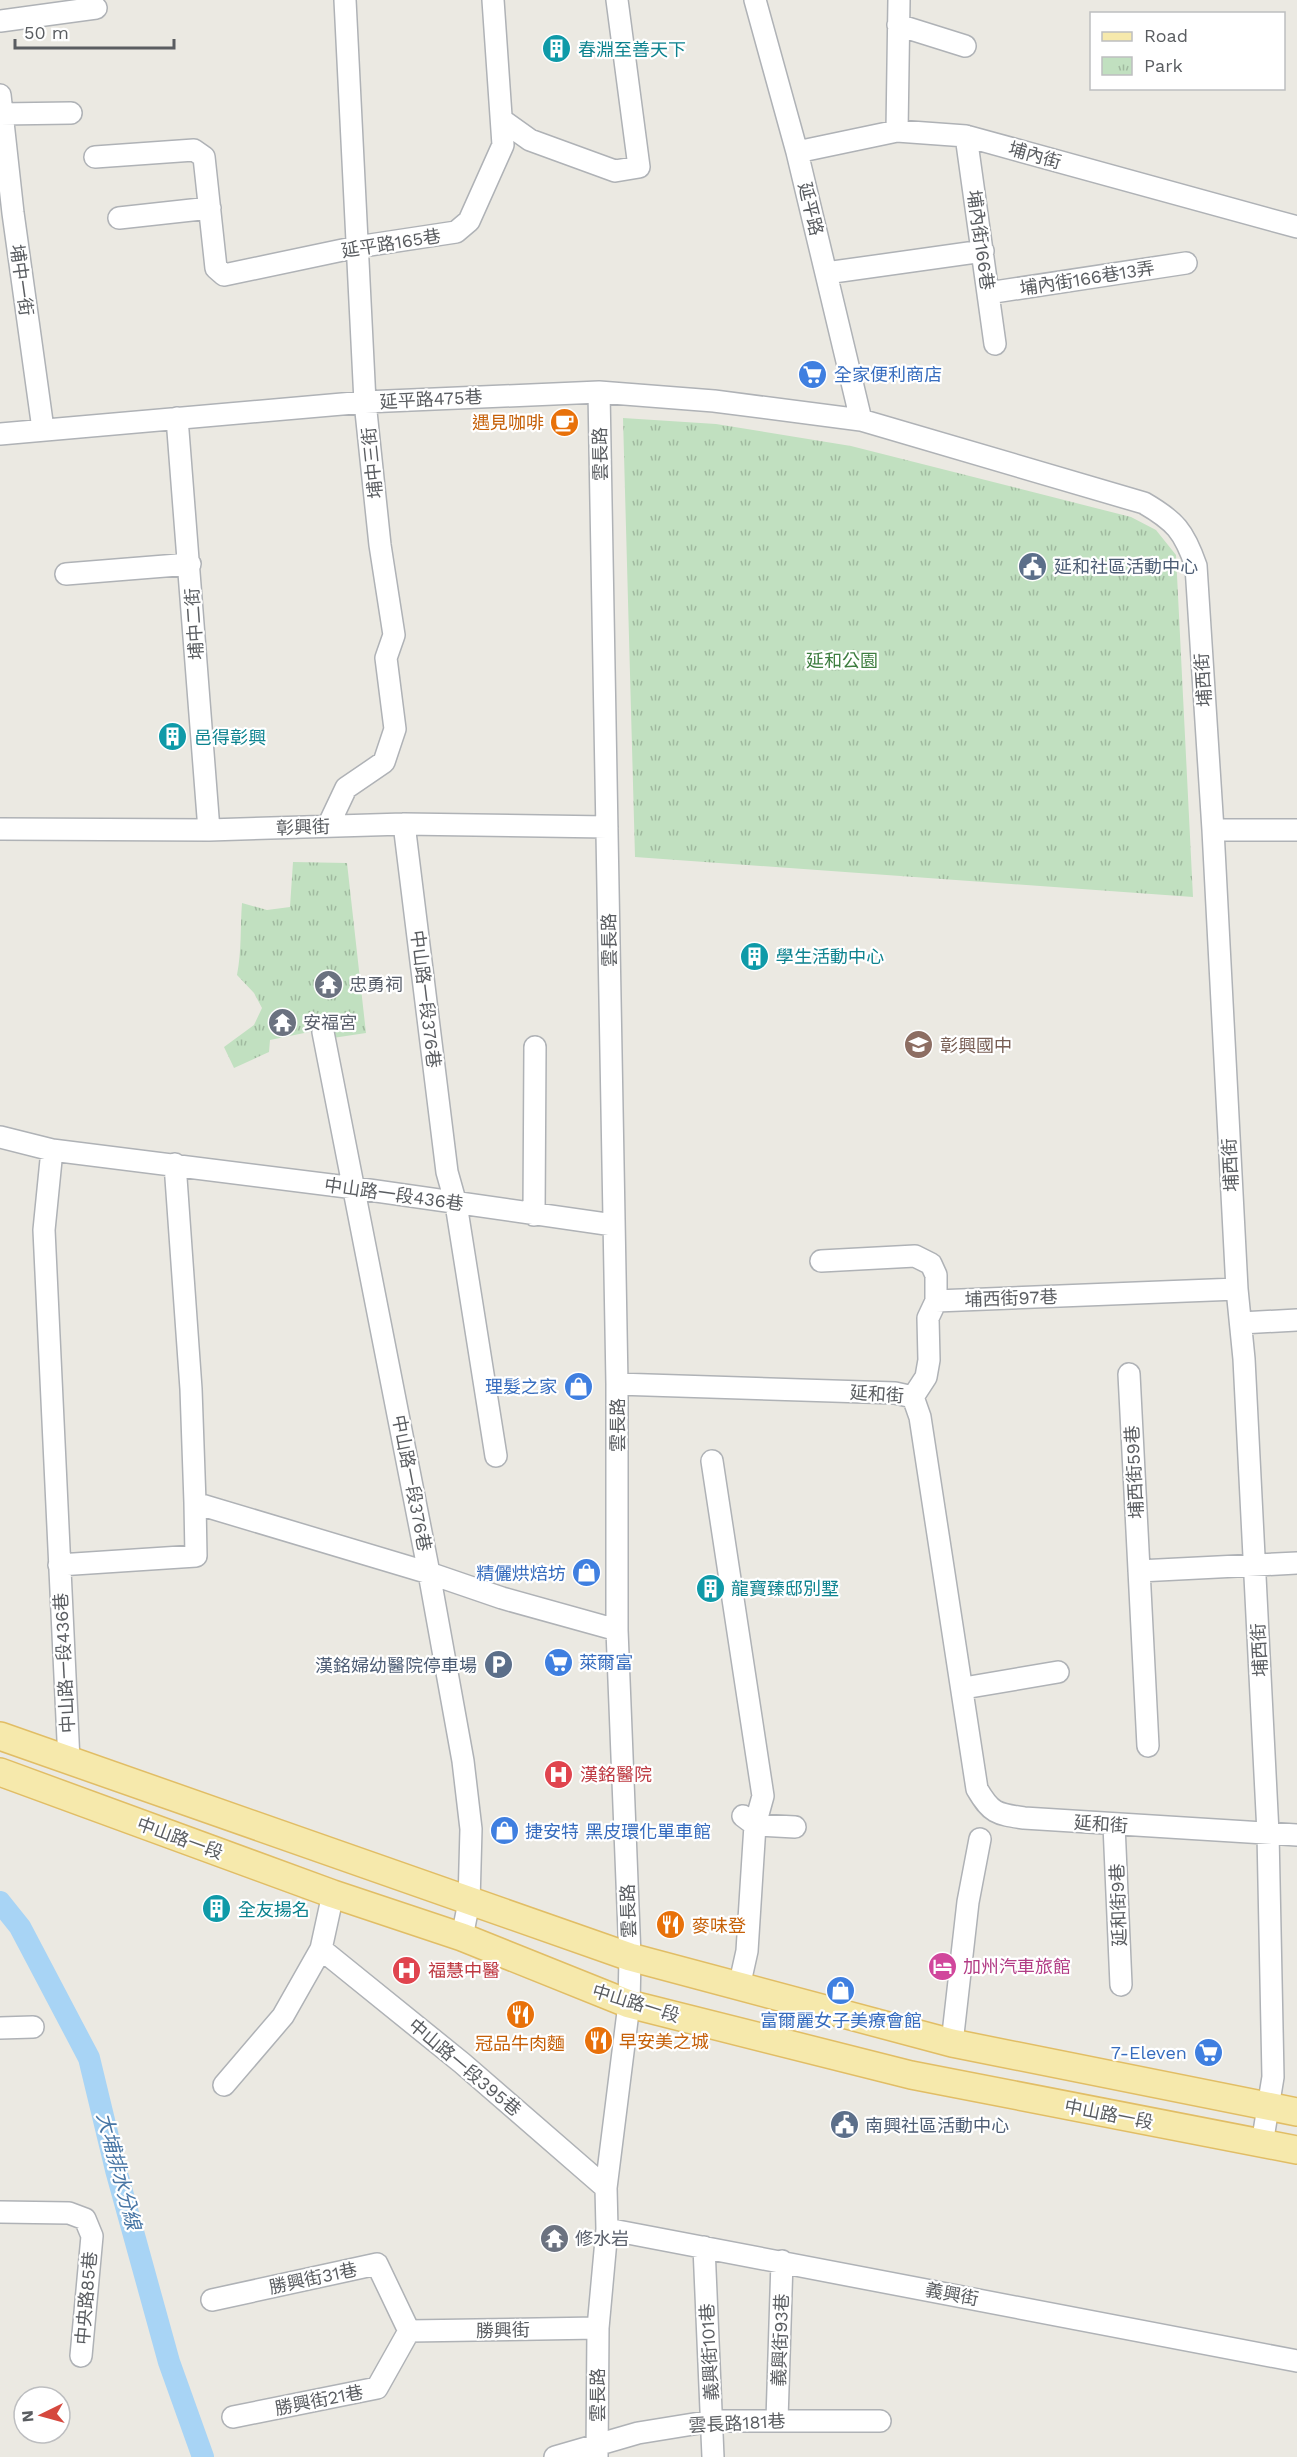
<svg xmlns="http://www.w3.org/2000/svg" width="1297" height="2457" font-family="'Work Sans','Noto Sans TC',sans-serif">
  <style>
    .park { fill: url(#park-tufts) }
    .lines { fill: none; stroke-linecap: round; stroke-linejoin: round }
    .canal { stroke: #a8d4f5; stroke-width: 22 }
    .minor-casing { stroke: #afb2b6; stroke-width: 24 }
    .major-casing { stroke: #e1bd65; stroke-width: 30 }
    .minor { stroke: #fff; stroke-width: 21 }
    .major { stroke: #f6e9ac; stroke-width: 27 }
    .labels { text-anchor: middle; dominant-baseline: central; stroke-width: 4.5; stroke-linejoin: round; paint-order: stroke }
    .culture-label { font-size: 18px; fill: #0d838f; stroke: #fff; text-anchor: start }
    .street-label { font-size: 18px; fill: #5a5d61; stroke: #fff }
    .shop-label { font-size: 18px; fill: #366cbe; stroke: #fff; text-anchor: start }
    .food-label { font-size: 18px; fill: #c56008; stroke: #fff; text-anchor: start }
    .service-label { font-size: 18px; fill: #4e5e75; stroke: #fff; text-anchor: start }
    .park-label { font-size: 18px; fill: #3d7d3f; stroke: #fff }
    .worship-label { font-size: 18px; fill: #5b616d; stroke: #fff; text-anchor: start }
    .education-label { font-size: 18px; fill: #785e54; stroke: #fff; text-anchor: start }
    .health-label { font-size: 18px; fill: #be3a42; stroke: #fff; text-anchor: start }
    .hotel-label { font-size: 18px; fill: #b23c85; stroke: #fff; text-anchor: start }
    .water-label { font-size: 20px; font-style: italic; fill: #4876a5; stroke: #fff }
  </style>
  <defs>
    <pattern id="park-tufts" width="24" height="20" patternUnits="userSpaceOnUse" patternTransform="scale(1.5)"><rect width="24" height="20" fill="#c1e0c0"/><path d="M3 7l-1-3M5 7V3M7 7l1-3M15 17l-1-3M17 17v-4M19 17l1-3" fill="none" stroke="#a0b99f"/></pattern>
  </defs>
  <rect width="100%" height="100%" fill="#ebe9e2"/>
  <!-- park -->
  <path class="park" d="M623,418L716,424L851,446L1131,517L1156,530L1176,555L1193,897L635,857Z
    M293,862L347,863L366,1033L326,1039L314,1031L270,1040L269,1052L234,1068L224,1047L254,1025L262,1008L254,993L237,975C242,949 240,928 242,903L267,910L290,907Z"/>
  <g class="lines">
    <!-- canal -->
    <path class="canal" d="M0,1902L20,1927L89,2058L116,2170L169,2362L203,2457"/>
    <defs>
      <path id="minor" d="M755,0L797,152L861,420
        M0,21L96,8
        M898,25L965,46
        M0,95L13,213L43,429
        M0,114L71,113
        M502,120L530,140L615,171L639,167L617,0
        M897,131L899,0
        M966,136L995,344
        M797,152L897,131L966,136L1297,227
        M95,157L194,150L204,157L216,268L224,275L357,247L456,232L469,221L503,145L493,0
        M119,218L210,208
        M826,273L983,251
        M988,293L1186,263
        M177,418L209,830
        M0,434L365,402L599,392L714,401L861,420L1144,503C1175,521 1184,531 1196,566L1213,830L1237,1289L1244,1359L1268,1833L1273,2077L1262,2144
        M66,574L190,564
        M404,824L447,1172L456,1204L496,1456
        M328,826L346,788L384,762L395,729L386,658L394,635L380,545L365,402L345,0
        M0,829L209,830L404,824L607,827
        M1213,830H1297
        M323,1032L429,1573L463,1761L471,1829L469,1902L462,1937
        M0,1137L52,1150L355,1188L613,1225
        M52,1150L44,1230L69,1761
        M175,1164L191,1389L195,1503L429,1573L502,1598L617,1630
        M534,1215L535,1047
        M821,1261L915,1256L931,1264L936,1275V1301L928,1318L929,1360L926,1377L913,1397
        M936,1301L1237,1289
        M1241,1323L1297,1320
        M1129,1374L1148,1746
        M617,1384L895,1393L913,1397L920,1417L977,1789C991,1813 996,1814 1024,1818L1297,1835
        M712,1461L763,1796L755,1825L743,1816
        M59,1565L196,1556L195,1503
        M1139,1571L1297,1563
        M964,1688L1058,1672
        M1114,1825L1121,1985
        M321,1949L462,2063L606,2188
        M739,1987L747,1951L755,1825L795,1827
        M0,2028L33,2027
        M952,2043L968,1902L980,1839
        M224,2085L283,2016L321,1949L333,1894
        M0,2212L69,2213L85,2219L92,2236L81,2356
        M607,2229L1297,2361
        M704,2247L713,2457
        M212,2300L377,2264L409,2331
        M409,2331L598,2328
        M233,2417L377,2388L409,2331
        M777,2420L782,2261
        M555,2457L638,2433L712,2421H880
        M597,2457L598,2328L607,2229L606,2188L629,2004L630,1957L617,1630V1384L599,392"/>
      <path id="major" d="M0,1736L630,1957L952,2043L1297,2112
        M0,1772L333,1894L462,1937L629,2004L911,2075L1297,2150"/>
    </defs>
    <!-- minor casing -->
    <use href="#minor" class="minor-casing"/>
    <!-- major casing -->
    <use href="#major" class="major-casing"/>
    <!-- minor -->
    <use href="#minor" class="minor"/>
    <!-- major -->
    <use href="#major" class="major"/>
  </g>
  <!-- icons -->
  <defs>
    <symbol id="building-disc" viewBox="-11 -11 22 22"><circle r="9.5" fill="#0f9aa8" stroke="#fff"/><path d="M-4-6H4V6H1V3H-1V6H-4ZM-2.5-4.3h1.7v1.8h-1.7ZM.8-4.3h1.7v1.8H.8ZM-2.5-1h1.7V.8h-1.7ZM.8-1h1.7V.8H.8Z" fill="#fff"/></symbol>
    <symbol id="supermarket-disc" viewBox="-11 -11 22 22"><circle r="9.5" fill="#3f7fe0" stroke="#fff"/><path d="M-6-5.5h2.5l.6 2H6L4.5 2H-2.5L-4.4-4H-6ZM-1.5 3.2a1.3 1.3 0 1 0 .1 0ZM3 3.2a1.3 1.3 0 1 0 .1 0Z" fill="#fff"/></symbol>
    <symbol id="cafe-disc" viewBox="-11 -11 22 22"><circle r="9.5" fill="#e8710a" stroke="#fff"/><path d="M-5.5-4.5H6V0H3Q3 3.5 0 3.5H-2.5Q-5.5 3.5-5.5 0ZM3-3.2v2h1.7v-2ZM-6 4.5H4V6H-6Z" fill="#fff"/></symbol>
    <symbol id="civic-disc" viewBox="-11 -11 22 22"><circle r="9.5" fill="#5c6f8a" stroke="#fff"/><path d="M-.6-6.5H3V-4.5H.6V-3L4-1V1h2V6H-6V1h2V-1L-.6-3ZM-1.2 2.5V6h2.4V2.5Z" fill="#fff"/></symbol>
    <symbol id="temple-disc" viewBox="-11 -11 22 22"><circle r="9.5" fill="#6b7280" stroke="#fff"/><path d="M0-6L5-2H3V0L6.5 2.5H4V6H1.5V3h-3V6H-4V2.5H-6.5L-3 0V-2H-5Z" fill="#fff"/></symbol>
    <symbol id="school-disc" viewBox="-11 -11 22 22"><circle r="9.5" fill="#8d6e63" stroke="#fff"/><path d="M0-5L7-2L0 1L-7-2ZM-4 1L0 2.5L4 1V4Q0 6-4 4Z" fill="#fff"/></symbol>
    <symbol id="shop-disc" viewBox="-11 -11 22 22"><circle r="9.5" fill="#3f7fe0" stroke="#fff"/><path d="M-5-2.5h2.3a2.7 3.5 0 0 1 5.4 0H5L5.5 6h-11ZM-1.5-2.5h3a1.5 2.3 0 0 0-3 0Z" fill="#fff"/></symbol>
    <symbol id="parking-disc" viewBox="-11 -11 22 22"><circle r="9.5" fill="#5c6f8a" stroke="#fff"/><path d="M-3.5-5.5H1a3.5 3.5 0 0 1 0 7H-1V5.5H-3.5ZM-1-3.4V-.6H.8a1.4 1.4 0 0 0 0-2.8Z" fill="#fff"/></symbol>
    <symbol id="hospital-disc" viewBox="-11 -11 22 22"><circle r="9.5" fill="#e0444e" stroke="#fff"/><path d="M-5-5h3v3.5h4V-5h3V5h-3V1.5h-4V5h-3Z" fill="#fff"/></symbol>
    <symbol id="restaurant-disc" viewBox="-11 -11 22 22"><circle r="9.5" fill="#e8710a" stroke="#fff"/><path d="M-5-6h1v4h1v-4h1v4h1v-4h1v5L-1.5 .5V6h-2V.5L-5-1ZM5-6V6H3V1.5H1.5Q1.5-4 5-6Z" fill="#fff"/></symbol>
    <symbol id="hotel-disc" viewBox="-11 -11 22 22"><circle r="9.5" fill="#d1479c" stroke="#fff"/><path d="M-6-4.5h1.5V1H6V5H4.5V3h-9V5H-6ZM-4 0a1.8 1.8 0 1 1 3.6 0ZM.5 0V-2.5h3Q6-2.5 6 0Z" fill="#fff"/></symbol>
  </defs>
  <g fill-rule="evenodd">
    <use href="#building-disc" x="540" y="32" width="33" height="33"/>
    <use href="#supermarket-disc" x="796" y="358" width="33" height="33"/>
    <use href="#cafe-disc" x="548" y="406" width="33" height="33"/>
    <use href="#civic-disc" x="1016" y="550" width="33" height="33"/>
    <use href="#building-disc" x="156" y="720" width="33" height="33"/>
    <use href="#building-disc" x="738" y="940" width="33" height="33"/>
    <use href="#temple-disc" x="312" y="968" width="33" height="33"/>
    <use href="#temple-disc" x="266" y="1006" width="33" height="33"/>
    <use href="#school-disc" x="902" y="1028" width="33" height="33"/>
    <use href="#shop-disc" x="562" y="1370" width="33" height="33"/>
    <use href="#shop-disc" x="570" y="1556" width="33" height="33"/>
    <use href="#building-disc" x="694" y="1572" width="33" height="33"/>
    <use href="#supermarket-disc" x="542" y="1646" width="33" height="33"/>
    <use href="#parking-disc" x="482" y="1648" width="33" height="33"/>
    <use href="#hospital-disc" x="542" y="1758" width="33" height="33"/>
    <use href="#shop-disc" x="488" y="1814" width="33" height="33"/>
    <use href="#building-disc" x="200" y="1892" width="33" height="33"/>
    <use href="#restaurant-disc" x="654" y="1908" width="33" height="33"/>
    <use href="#hotel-disc" x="926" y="1950" width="33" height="33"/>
    <use href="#hospital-disc" x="390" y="1954" width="33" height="33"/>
    <use href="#shop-disc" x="824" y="1974" width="33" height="33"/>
    <use href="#restaurant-disc" x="504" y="1998" width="33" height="33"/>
    <use href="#restaurant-disc" x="582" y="2024" width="33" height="33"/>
    <use href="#supermarket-disc" x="1192" y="2036" width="33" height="33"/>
    <use href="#civic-disc" x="828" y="2108" width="33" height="33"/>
    <use href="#temple-disc" x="538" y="2222" width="33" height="33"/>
  </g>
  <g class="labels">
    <!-- culture labels -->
    <g class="culture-label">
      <text x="578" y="49">春淵至善天下</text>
      <text x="194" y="737">邑得彰興</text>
      <text x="776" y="956">學生活動中心</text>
      <text x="731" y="1588">龍寶臻邸別墅</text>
      <text x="238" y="1909">全友揚名</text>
    </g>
    <!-- street labels -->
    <g class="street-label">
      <text transform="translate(1035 155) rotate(16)">埔內街</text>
      <text transform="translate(811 209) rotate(76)">延平路</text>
      <text transform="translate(981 240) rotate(82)">埔內街166巷</text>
      <text transform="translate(391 243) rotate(-9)">延平路165巷</text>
      <text transform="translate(1087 278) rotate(-9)">埔內街166巷13弄</text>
      <text transform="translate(22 280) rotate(82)">埔中一街</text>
      <text transform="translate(431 399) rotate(-3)">延平路475巷</text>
      <text transform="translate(600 454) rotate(-91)">雲長路</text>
      <text transform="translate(372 463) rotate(-96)">埔中三街</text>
      <text transform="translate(194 624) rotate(-94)">埔中二街</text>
      <text transform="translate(1203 680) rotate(-94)">埔西街</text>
      <text transform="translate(303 827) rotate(-2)">彰興街</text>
      <text transform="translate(609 940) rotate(-91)">雲長路</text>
      <text transform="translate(426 999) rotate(83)">中山路一段376巷</text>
      <text transform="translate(1230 1165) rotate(-93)">埔西街</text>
      <text transform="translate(394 1194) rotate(8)">中山路一段436巷</text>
      <text transform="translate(1011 1298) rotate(-2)">埔西街97巷</text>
      <text transform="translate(877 1394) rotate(4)">延和街</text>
      <text transform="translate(617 1425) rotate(-90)">雲長路</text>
      <text transform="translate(1134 1472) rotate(-93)">埔西街59巷</text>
      <text transform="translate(412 1483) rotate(79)">中山路一段376巷</text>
      <text transform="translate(1259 1650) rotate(-93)">埔西街</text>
      <text transform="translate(64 1663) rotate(-93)">中山路一段436巷</text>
      <text transform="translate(1101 1824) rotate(4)">延和街</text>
      <text transform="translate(180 1838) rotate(20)">中山路一段</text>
      <text transform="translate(1118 1905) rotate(-92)">延和街9巷</text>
      <text transform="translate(628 1911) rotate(-92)">雲長路</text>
      <text transform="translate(636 2003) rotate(17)">中山路一段</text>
      <text transform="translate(465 2067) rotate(40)">中山路一段395巷</text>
      <text transform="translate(1109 2114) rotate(11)">中山路一段</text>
      <text transform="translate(313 2278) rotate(-12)">勝興街31巷</text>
      <text transform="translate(952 2294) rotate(11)">義興街</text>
      <text transform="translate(86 2298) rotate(-85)">中央路85巷</text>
      <text transform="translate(503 2330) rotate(-1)">勝興街</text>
      <text transform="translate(780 2340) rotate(-88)">義興街93巷</text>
      <text transform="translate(709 2352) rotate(-93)">義興街101巷</text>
      <text transform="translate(597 2395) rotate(-90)">雲長路</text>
      <text transform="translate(319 2400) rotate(-11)">勝興街21巷</text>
      <text transform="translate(737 2423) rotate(-3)">雲長路181巷</text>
    </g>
    <!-- shop labels -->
    <g class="shop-label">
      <text x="834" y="374">全家便利商店</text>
      <text x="557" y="1386" text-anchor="end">理髮之家</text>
      <text x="566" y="1573" text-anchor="end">精儷烘焙坊</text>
      <text x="579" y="1662">萊爾富</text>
      <text x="525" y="1831">捷安特 黑皮環化單車館</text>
      <text x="841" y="2020" text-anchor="middle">富爾麗女子美療會館</text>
      <text x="1187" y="2052" text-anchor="end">7-Eleven</text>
    </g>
    <!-- food labels -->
    <g class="food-label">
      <text x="544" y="422" text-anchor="end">遇見咖啡</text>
      <text x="692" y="1925">麥味登</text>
      <text x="619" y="2041">早安美之城</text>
      <text x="520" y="2043" text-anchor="middle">冠品牛肉麵</text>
    </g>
    <!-- service labels -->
    <g class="service-label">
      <text x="1054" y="566">延和社區活動中心</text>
      <text x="477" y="1665" text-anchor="end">漢銘婦幼醫院停車場</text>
      <text x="865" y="2125">南興社區活動中心</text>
    </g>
    <!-- park labels -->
    <g class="park-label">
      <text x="842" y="660">延和公園</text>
    </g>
    <!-- worship labels -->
    <g class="worship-label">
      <text x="349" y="984">忠勇祠</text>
      <text x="303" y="1022">安福宮</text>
      <text x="575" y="2238">修水岩</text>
    </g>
    <!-- education labels -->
    <g class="education-label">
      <text x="940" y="1045">彰興國中</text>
    </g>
    <!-- health labels -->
    <g class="health-label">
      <text x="580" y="1774">漢銘醫院</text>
      <text x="428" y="1970">福慧中醫</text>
    </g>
    <!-- hotel labels -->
    <g class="hotel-label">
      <text x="963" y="1966">加州汽車旅館</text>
    </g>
    <!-- water labels -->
    <g class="water-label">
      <text transform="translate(119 2171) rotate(75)">大埔排水分線</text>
    </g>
  </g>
  <!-- legend -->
  <rect x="1090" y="12" width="195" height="78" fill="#ffffff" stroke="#bdbec0" stroke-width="1.5"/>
  <rect x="1102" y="32" width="30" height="9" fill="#f6e9ac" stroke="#bdbec0" stroke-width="1.5"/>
  <text x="1144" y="42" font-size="18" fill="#5a5d61">Road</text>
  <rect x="1102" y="57" width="30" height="18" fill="url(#park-tufts)" stroke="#bdbec0" stroke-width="1.5"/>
  <text x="1144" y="72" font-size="18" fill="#5a5d61">Park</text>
  <!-- north arrow -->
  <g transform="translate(42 2415) rotate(265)"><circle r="28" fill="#ffffff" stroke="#bdbec0" stroke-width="1.5"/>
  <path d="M0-4.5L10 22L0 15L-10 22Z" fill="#d5483e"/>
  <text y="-9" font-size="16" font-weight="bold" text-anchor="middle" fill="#5a5d61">N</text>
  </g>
  <!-- scale -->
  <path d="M15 39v9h159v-9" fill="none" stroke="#5a5d61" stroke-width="3"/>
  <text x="24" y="39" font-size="18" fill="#5a5d61" stroke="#ffffff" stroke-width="4.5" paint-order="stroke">50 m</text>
</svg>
